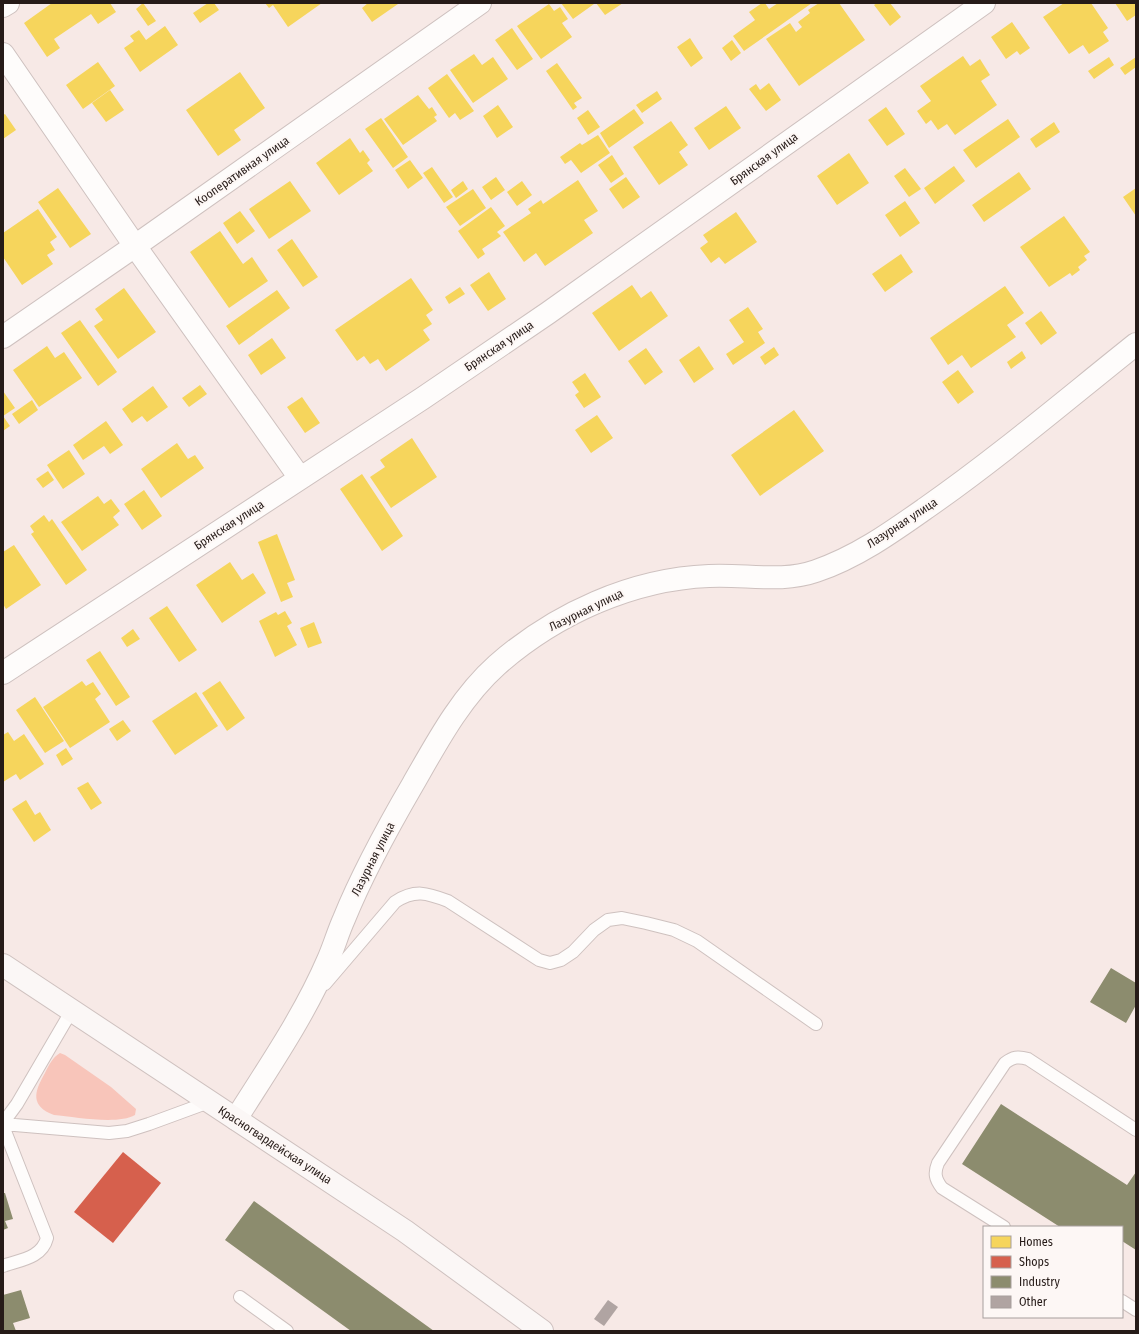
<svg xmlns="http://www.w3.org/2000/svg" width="1139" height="1334" font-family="'Fira Sans Condensed',sans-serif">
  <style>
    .green { fill: #f8c5ba }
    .homes { fill: #f6d55c }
    .shops { fill: #d6604d }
    .industry { fill: #8c8c6e }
    .building { fill: #b0a4a2 }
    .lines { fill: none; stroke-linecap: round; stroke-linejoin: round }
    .lane-casing { stroke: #cec1bf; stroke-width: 14 }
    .street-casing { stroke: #cec1bf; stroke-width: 24 }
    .secondary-casing { stroke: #cec1bf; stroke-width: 24 }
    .lane { stroke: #fefcfb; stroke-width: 12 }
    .street { stroke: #fefcfb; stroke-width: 22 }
    .secondary { stroke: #fbf7f6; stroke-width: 22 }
    .labels { text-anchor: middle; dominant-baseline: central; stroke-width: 4; stroke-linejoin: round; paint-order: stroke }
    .street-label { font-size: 12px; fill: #261b18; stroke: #fdf7f5 }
  </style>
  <rect width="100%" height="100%" fill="#f7e9e6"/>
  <!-- green -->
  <path class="green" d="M60,1053L65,1055L111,1087L136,1109L135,1115C118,1125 75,1117 54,1115C30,1106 34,1092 45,1073C49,1065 52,1058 60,1053Z"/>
  <!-- homes -->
  <path class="homes" d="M52,3H110L116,12L98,24L91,14L54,39L60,48L47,57L24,23Z
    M143,3L156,21L148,26L136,9Z
    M208,3H214L219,10L200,23L193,13Z
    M265,3H322L288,27L273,5L269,8Z
    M368,3H397L398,4L372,22L362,8Z
    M561,3H593L594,4L573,19Z
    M596,3H623L605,15Z
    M762,3H765L769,9L778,3H812L744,51L733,36L755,20L749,12Z
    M819,3H839L865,40L799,86L766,39L790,23L796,32L802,27L798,22L810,13L808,10Z
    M877,3H890L901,17L890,26L874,5Z
    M1064,3H1091L1108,28L1103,32L1109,41L1089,54L1083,45L1069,54L1043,17Z
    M1115,3H1136V15L1127,21Z
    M549,4L554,11L560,7L568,19L562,23L572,37L541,59L517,26Z
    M1012,22L1030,48L1020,55L1017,51L1006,59L991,37Z
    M165,26L178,45L140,72L124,48L134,41L130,36L139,30L146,40Z
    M512,28L533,59L517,70L495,40Z
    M690,38L703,58L691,67L677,47Z
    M732,40L741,53L731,61L722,48Z
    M474,54L482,65L493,57L508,79L473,103L450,70Z
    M963,56L970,66L980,59L990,75L981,81L997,105L955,135L947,124L938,130L931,120L926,124L917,111L931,101L920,86Z
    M1109,57L1114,65L1094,79L1088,71Z
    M1136,57V67L1125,75L1120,68Z
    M98,62L115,86L83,109L66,85Z
    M557,63L582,98L574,103L577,107L573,110L546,71Z
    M240,72L265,108L234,130L241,140L218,156L186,110Z
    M447,74L474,111L460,120L455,113L449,118L428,88Z
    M769,83L781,100L766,111L749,89L756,84L760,90Z
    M110,90L124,110L106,122L92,103Z
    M657,91L662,99L642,113L636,105Z
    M418,95L429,109L432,107L437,115L434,117L437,121L403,145L384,119Z
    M498,105L513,127L497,138L483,116Z
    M726,106L741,128L709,150L694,128Z
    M886,107L905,134L887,146L868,120Z
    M634,109L644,123L609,148L600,133Z
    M588,110L600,127L588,135L577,118Z
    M5,114L16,130L3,139V115Z
    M381,118L408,157L393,168L365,129Z
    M1008,119L1020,137L976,168L963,150Z
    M671,121L688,145L679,152L688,165L659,185L633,147Z
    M1054,122L1060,132L1036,148L1030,139Z
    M598,135L610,153L581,173L571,160L565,164L560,157L580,143L582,145Z
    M350,138L360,153L363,150L370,160L367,163L373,171L339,195L316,163Z
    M849,153L869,183L837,205L817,176Z
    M612,155L624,174L611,183L598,165Z
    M410,160L423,178L408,189L395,170Z
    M954,166L965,181L935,204L924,188Z
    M432,167L453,197L444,203L423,173Z
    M905,168L921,189L909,197L894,176Z
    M1019,172L1031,189L984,222L972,205Z
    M496,177L505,190L491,200L482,187Z
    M626,177L640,197L623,209L609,189Z
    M578,180L598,211L584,220L593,233L545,266L536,253L524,262L503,232L531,213L528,209L541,200L543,204Z
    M290,181L311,211L269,239L249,209Z
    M463,181L468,189L456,198L451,190Z
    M522,181L532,195L517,206L507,192Z
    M58,188L91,234L70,248L38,202Z
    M1136,188V216L1123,197Z
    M473,189L486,208L460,226L446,207Z
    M905,201L920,223L900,237L885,215Z
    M491,207L505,226L497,232L501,236L482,249L485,254L478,259L458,231Z
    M38,209L57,237L50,242L55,250L47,255L53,264L22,285L3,257V233Z
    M240,211L255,231L237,244L223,223Z
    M736,212L757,242L725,264L719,257L711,263L700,248L708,242L703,235Z
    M1064,216L1090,252L1084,256L1087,260L1078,267L1080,270L1072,276L1070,273L1049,287L1020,247Z
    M220,231L243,264L252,257L268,281L229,308L190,252Z
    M292,239L318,277L303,287L277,250Z
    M901,254L913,272L885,292L872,274Z
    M489,272L506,299L488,311L470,285Z
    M411,278L433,310L426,315L432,324L423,330L430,340L386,371L378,359L370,364L364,356L357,361L335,330Z
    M632,285L641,298L651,291L668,316L619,351L592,313Z
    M1005,286L1024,313L1007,325L1016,337L971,368L962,355L948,365L930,338Z
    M460,287L465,294L449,304L445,297Z
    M124,288L156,332L118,359L94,326L103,320L95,309Z
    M277,290L290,308L239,345L226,326Z
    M748,307L763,329L758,332L765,343L733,365L726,354L744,342L729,320Z
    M1041,311L1057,333L1041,345L1025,323Z
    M80,320L117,372L98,386L61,333Z
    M272,338L286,358L261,375L248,355Z
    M47,346L55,358L64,352L82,378L39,407L13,370Z
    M699,346L714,369L694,383L679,360Z
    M774,347L779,355L765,365L760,357Z
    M646,348L663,372L645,385L628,361Z
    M1022,351L1026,358L1011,369L1007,362Z
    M958,370L974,392L958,404L942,382Z
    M585,373L601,397L584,408L575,395L579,392L572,382Z
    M200,385L207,394L189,407L182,398Z
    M153,386L168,407L147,422L142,416L132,423L122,409Z
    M3,391L15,408L3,416L10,426L3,431Z
    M302,397L320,423L305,433L287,407Z
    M32,400L38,410L19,424L12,414Z
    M794,410L824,451L760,496L731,455Z
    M597,415L613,438L591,453L575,430Z
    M106,421L123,445L110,454L104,446L83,460L73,445Z
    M412,438L437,477L391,508L370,477L385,467L380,460Z
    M177,443L188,459L195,455L204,468L161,498L141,469Z
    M69,450L85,474L63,489L47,465Z
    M48,471L54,480L43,488L36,479Z
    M362,474L403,536L382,551L340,489Z
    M144,490L162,516L142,530L124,504Z
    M98,496L104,504L111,499L120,511L113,517L119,525L82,551L61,522Z
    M44,515L49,522L52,519L87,570L66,585L31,534L34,532L30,526Z
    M277,534L295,580L287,583L293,597L281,602L258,542Z
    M14,545L41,585L6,609L3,604V552Z
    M230,562L242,580L253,573L266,593L222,623L196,585Z
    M167,606L197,650L179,662L149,618Z
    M285,611L292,623L287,626L297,645L275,657L259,621L276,612L278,615Z
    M314,622L322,643L308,648L300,628Z
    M133,629L140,639L127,647L121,638Z
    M100,651L130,697L116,706L86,660Z
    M82,681L86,686L93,682L101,694L95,699L110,722L70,748L43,707Z
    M220,681L245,718L227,731L202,693Z
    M196,692L218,726L175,755L152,721Z
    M35,697L64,741L45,753L16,710Z
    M123,720L131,731L117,741L109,729Z
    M8,732L14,741L24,734L44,764L20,780L16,774L3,782V735Z
    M66,748L73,759L62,766L56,755Z
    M88,782L102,803L91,810L77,788Z
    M26,800L35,815L40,812L51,830L34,842L12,809Z"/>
  <!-- shops -->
  <path class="shops" d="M123,1152L161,1183L113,1243L74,1212Z"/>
  <!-- industry -->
  <path class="industry" d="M1111,968L1136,983V1005L1126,1023L1090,1002Z
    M1001,1104L1127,1185L1136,1172V1250L1122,1241V1227H1060L962,1164Z
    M3,1193H5L13,1219L5,1221L8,1228L3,1230Z
    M254,1201L434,1331H351L225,1240Z
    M21,1290L30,1318L13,1323L16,1331H3V1295Z"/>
  <!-- building -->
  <path class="building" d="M608,1300L618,1307L604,1326L594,1319Z"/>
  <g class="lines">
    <defs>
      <path id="lane" d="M325,984L395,902C415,889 427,893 448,901L539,960L550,963L561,960L573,952L594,930L608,920L622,918L646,923L674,930L697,941L816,1024
        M3,1123L17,1104L72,1010
        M3,1124L109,1133L127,1131L149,1124L209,1102
        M3,1126L47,1238C42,1258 20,1260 3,1266
        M1004,1227L942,1188C935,1179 934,1173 938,1163L1005,1063C1013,1057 1018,1056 1028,1059L1136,1130
        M240,1297L287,1331
        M1122,1301L1136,1310"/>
      <path id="street" d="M3,6L8,3
        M3,54L135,246L300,478
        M3,337L135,246L480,3
        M3,673L423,398L548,313L984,3
        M236,1119C268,1068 304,1016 328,960C334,947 338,932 344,919C363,872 388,827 413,784C437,742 461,697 497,665C555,614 632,579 709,576C745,574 782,583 816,571C857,557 892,532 926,508C999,457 1067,399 1136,344"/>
      <path id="secondary" d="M3,965L405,1231L542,1331"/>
    </defs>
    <!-- lane casing -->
    <use href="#lane" class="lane-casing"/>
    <!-- street casing -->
    <use href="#street" class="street-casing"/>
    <!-- secondary casing -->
    <use href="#secondary" class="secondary-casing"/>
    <!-- lane -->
    <use href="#lane" class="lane"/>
    <!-- street -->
    <use href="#street" class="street"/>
    <!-- secondary -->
    <use href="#secondary" class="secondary"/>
  </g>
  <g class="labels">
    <!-- street labels -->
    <g class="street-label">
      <text transform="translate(764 159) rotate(-36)">Брянская улица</text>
      <text transform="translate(242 171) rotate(-35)">Кооперативная улица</text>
      <text transform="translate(499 346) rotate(-34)">Брянская улица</text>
      <text transform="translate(902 523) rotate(-33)">Лазурная улица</text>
      <text transform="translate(229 525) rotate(-33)">Брянская улица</text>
      <text transform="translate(586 610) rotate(-26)">Лазурная улица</text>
      <text transform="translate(373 859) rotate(-63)">Лазурная улица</text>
      <text transform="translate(275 1145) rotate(33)">Красногвардейская улица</text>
    </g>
  </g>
  <!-- border -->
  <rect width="1139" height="1334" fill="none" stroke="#261b18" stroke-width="8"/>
  <!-- legend -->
  <rect x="983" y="1226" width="140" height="92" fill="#fdf7f5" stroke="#a79f9d"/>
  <rect x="991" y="1236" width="20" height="12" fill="#f6d55c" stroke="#a79f9d"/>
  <text x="1019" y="1246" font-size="12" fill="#261b18">Homes</text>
  <rect x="991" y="1256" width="20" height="12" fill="#d6604d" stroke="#a79f9d"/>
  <text x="1019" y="1266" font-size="12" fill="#261b18">Shops</text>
  <rect x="991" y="1276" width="20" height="12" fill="#8c8c6e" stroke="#a79f9d"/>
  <text x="1019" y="1286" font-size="12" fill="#261b18">Industry</text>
  <rect x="991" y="1296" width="20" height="12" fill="#b0a4a2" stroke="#a79f9d"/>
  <text x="1019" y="1306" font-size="12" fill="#261b18">Other</text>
</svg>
